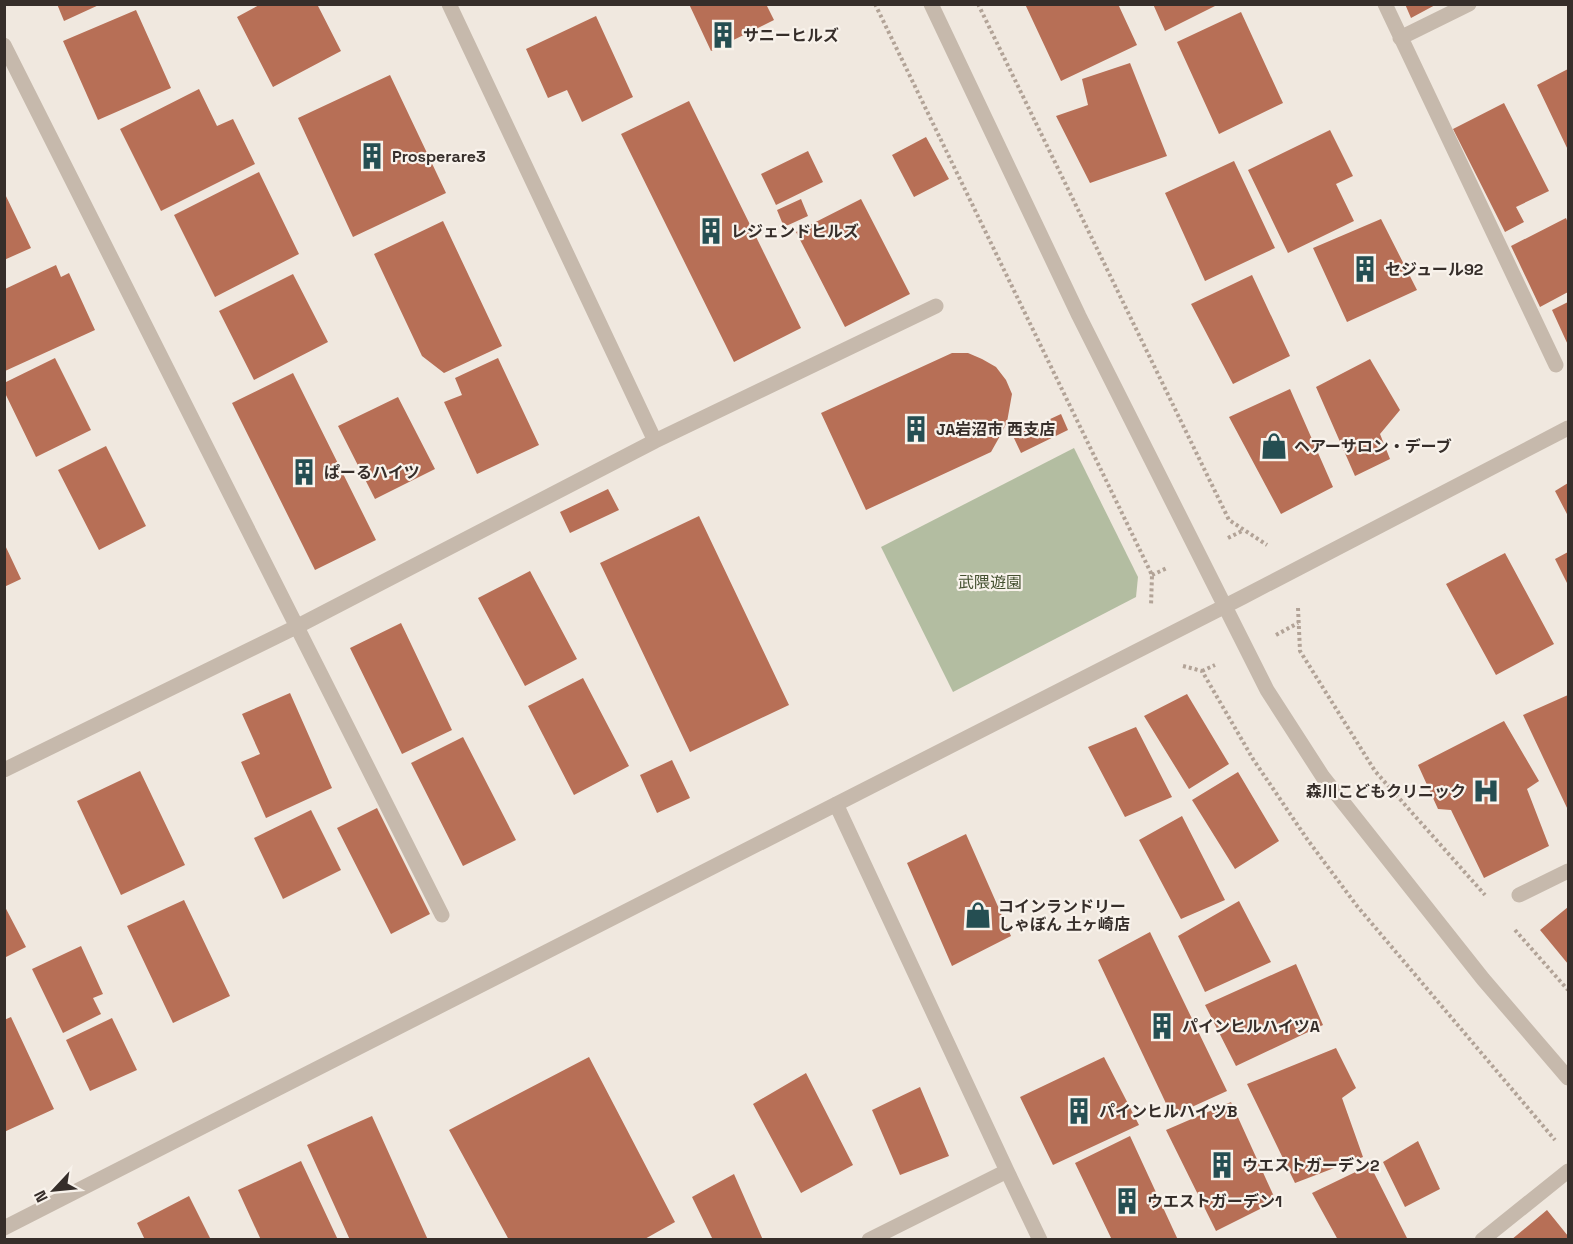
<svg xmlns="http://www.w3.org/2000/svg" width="1573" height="1244" font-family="'Space Grotesk','Noto Sans JP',sans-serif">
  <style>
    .green { fill: #b3bda1 }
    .building { fill: #b76f56 }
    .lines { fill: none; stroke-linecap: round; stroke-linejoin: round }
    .path { stroke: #b2a397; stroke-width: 4; stroke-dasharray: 3 3; stroke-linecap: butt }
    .minor { stroke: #c6b9ac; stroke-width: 15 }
    .labels { text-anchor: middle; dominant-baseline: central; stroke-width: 4.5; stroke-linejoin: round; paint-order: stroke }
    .poi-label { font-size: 16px; font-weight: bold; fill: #362e2a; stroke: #f8f2eb; text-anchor: start }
    .park-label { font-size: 16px; fill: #455131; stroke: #f8f2eb }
  </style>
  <rect width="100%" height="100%" fill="#f0e8df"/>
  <!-- green -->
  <path class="green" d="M1074,448L1138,577L1136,597L953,692L881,547Z"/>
  <!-- building -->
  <path class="building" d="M57,4H101L64,21Z
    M261,4H317L341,51L273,87L237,17Z
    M689,4H766L774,20L711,51Z
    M1025,4H1118L1137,45L1061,81Z
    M1153,4H1219L1165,31Z
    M1405,4H1437L1411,18Z
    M136,10L171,88L98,120L63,41Z
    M1241,12L1283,103L1219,134L1177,42Z
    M596,16L633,97L582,122L567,90L548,98L526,49Z
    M1130,63L1167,156L1090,183L1056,116L1088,105L1082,79Z
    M1568,69V150L1537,85Z
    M390,75L446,193L353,237L298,118Z
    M199,89L217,126L233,119L255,164L161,211L120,129Z
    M689,101L801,328L734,362L621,134Z
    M1504,103L1549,191L1516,207L1524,222L1505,232L1453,129Z
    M1330,130L1353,176L1336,184L1354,221L1288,253L1248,170Z
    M926,137L949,179L914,197L892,155Z
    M808,151L823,182L776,205L761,174Z
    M1234,161L1275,248L1205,281L1165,193Z
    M259,172L299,254L215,297L174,215Z
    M4,192L31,248L4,260Z
    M801,199L808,216L784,227L777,210Z
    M861,199L910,294L845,327L796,232Z
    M1566,218L1568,223V292L1540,307L1511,246Z
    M1381,219L1417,290L1347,322L1313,248Z
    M443,221L502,346L444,373L422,356L374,254Z
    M56,265L61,277L69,273L95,330L5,371V289Z
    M293,274L328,342L254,380L219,311Z
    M1252,275L1290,356L1233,384L1191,304Z
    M1568,302V345L1552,310Z
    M952,353H968L982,359L996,367L1006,380L1012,394L1007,422L1000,436L991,452L866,510L821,413Z
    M55,358L91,430L36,457L4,391V383Z
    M498,358L539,445L477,474L444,402L462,395L455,378Z
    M1370,359L1400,410L1380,434L1390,459L1355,476L1316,387Z
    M293,373L376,540L315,570L232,403Z
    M1290,389L1333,487L1281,514L1229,417Z
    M398,397L435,469L375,499L338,426Z
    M1061,414L1068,430L1021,453L1013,436Z
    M106,446L146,526L99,550L58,470Z
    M1568,483V516L1555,491Z
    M608,489L619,510L570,533L560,512Z
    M699,516L789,705L690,752L600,563Z
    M4,543L21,579L4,587Z
    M1568,552V585L1555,559Z
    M1505,553L1554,644L1496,675L1446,584Z
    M530,571L577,659L525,686L478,598Z
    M401,623L452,730L402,754L350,648Z
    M583,678L629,766L574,795L528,706Z
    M290,693L332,788L266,818L241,762L260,754L242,714Z
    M1187,694L1229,764L1189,789L1144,716Z
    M1568,695V810L1523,715Z
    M1504,721L1539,781L1527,789L1549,846L1484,878L1451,810L1438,809L1418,765Z
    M1136,727L1172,797L1125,817L1088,747Z
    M463,737L516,840L463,866L411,763Z
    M672,760L690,798L657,813L640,775Z
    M140,771L185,865L121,895L77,801Z
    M1238,772L1279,841L1235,869L1192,800Z
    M377,808L430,914L391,934L337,828Z
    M311,810L341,870L283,899L254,838Z
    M1182,816L1225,900L1181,919L1139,840Z
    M966,834L1011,936L952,966L907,863Z
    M184,900L230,996L173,1023L127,926Z
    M1239,901L1271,962L1205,992L1178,936Z
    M4,905L26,947L4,958Z
    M1568,907V964L1540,930Z
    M1150,932L1227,1091L1172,1116L1098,960Z
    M81,946L103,994L93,998L101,1014L63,1033L32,969Z
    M1296,964L1323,1025L1236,1066L1205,1005Z
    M11,1017L54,1109L4,1132V1020Z
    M112,1018L137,1070L90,1091L66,1040Z
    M1336,1048L1356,1088L1342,1098L1363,1157L1295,1183L1247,1084Z
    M589,1057L675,1222L643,1240H509L449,1130Z
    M1104,1057L1139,1125L1053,1165L1020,1097Z
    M806,1073L853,1165L801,1193L753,1104Z
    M920,1087L949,1156L900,1175L872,1110Z
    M1231,1102L1276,1201L1216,1231L1166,1130Z
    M372,1116L428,1240H350L307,1145Z
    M1130,1136L1178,1240H1112L1075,1163Z
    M1418,1141L1440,1189L1405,1207L1383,1162Z
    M301,1161L338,1240H261L238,1190Z
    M1370,1165L1408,1240H1338L1312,1193Z
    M734,1174L763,1240H713L692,1197Z
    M189,1196L211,1240H145L137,1223Z
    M1547,1210L1568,1236V1240H1511Z"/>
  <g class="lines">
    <!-- path -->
    <path class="path" d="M875,4L1152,575L1151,606
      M978,4L1229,520L1267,545
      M1228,538L1244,530
      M1152,575L1167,568
      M1298,608L1300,651L1375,771L1485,895
      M1276,635L1298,623
      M1183,666L1202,671L1253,759L1307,839L1357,906L1555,1140
      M1202,671L1215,665
      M1515,930L1568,990"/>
    <!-- minor -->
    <path class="minor" d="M449,4L655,441
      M931,4L1079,316L1267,690L1323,777L1483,979L1568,1078
      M1385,4L1556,365
      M1400,38L1469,4
      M4,45L442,915
      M4,770L298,626L655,441L936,306
      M836,804L1007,1171
      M1519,895L1568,871
      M4,1228L1243,597L1568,428
      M869,1240L1007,1171L1040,1240
      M1482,1240L1568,1171"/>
  </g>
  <!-- icons -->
  <defs>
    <symbol id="building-bare" viewBox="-9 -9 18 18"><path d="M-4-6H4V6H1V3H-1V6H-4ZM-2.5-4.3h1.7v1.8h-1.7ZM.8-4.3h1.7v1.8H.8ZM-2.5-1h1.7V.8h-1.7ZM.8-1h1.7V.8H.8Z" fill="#254e52" stroke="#f8f2eb" stroke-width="2.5" paint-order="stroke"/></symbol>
    <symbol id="shop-bare" viewBox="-9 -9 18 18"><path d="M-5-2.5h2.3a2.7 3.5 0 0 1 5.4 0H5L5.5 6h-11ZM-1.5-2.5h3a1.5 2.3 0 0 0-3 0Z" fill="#254e52" stroke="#f8f2eb" stroke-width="2.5" paint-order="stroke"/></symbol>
    <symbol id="hospital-bare" viewBox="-9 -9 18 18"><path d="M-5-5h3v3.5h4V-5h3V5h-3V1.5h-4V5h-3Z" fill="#254e52" stroke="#f8f2eb" stroke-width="2.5" paint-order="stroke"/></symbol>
  </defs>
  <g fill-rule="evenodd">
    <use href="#building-bare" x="704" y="16" width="38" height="38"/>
    <use href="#building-bare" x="353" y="137" width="38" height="38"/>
    <use href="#building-bare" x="692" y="212" width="38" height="38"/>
    <use href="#building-bare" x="1346" y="250" width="38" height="38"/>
    <use href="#building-bare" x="897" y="410" width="38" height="38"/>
    <use href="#shop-bare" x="1255" y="427" width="38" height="38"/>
    <use href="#building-bare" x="285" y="453" width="38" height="38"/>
    <use href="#hospital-bare" x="1467" y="772" width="38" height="38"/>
    <use href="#shop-bare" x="959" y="896" width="38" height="38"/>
    <use href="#building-bare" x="1143" y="1007" width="38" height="38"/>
    <use href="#building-bare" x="1060" y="1092" width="38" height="38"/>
    <use href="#building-bare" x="1203" y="1146" width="38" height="38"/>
    <use href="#building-bare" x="1108" y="1182" width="38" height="38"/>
  </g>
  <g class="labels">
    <!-- poi labels -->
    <g class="poi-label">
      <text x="743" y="35">サニーヒルズ</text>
      <text x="392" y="156">Prosperare3</text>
      <text x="731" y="231">レジェンドヒルズ</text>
      <text x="1385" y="269">セジュール92</text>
      <text x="936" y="429">JA岩沼市 西支店</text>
      <text x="1294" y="446">ヘアーサロン・デーブ</text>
      <text x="324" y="472">ぱーるハイツ</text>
      <text x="1466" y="791" text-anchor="end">森川こどもクリニック</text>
      <text x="998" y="906">コインランドリー<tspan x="998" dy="18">しゃぼん 土ヶ崎店</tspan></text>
      <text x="1182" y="1026">パインヒルハイツA</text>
      <text x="1099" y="1111">パインヒルハイツB</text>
      <text x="1242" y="1165">ウエストガーデン2</text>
      <text x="1147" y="1201">ウエストガーデン1</text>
    </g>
    <!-- park labels -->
    <g class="park-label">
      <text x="990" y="582">武隈遊園</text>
    </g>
  </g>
  <!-- border -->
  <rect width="1573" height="1244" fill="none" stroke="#362e2a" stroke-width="12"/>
  <!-- north arrow -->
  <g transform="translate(54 1190) rotate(244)" stroke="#f8f2eb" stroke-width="4.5" paint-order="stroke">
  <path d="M0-4.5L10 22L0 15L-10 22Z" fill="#362e2a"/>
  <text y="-9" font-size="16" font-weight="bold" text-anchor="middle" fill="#362e2a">N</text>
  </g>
</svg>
